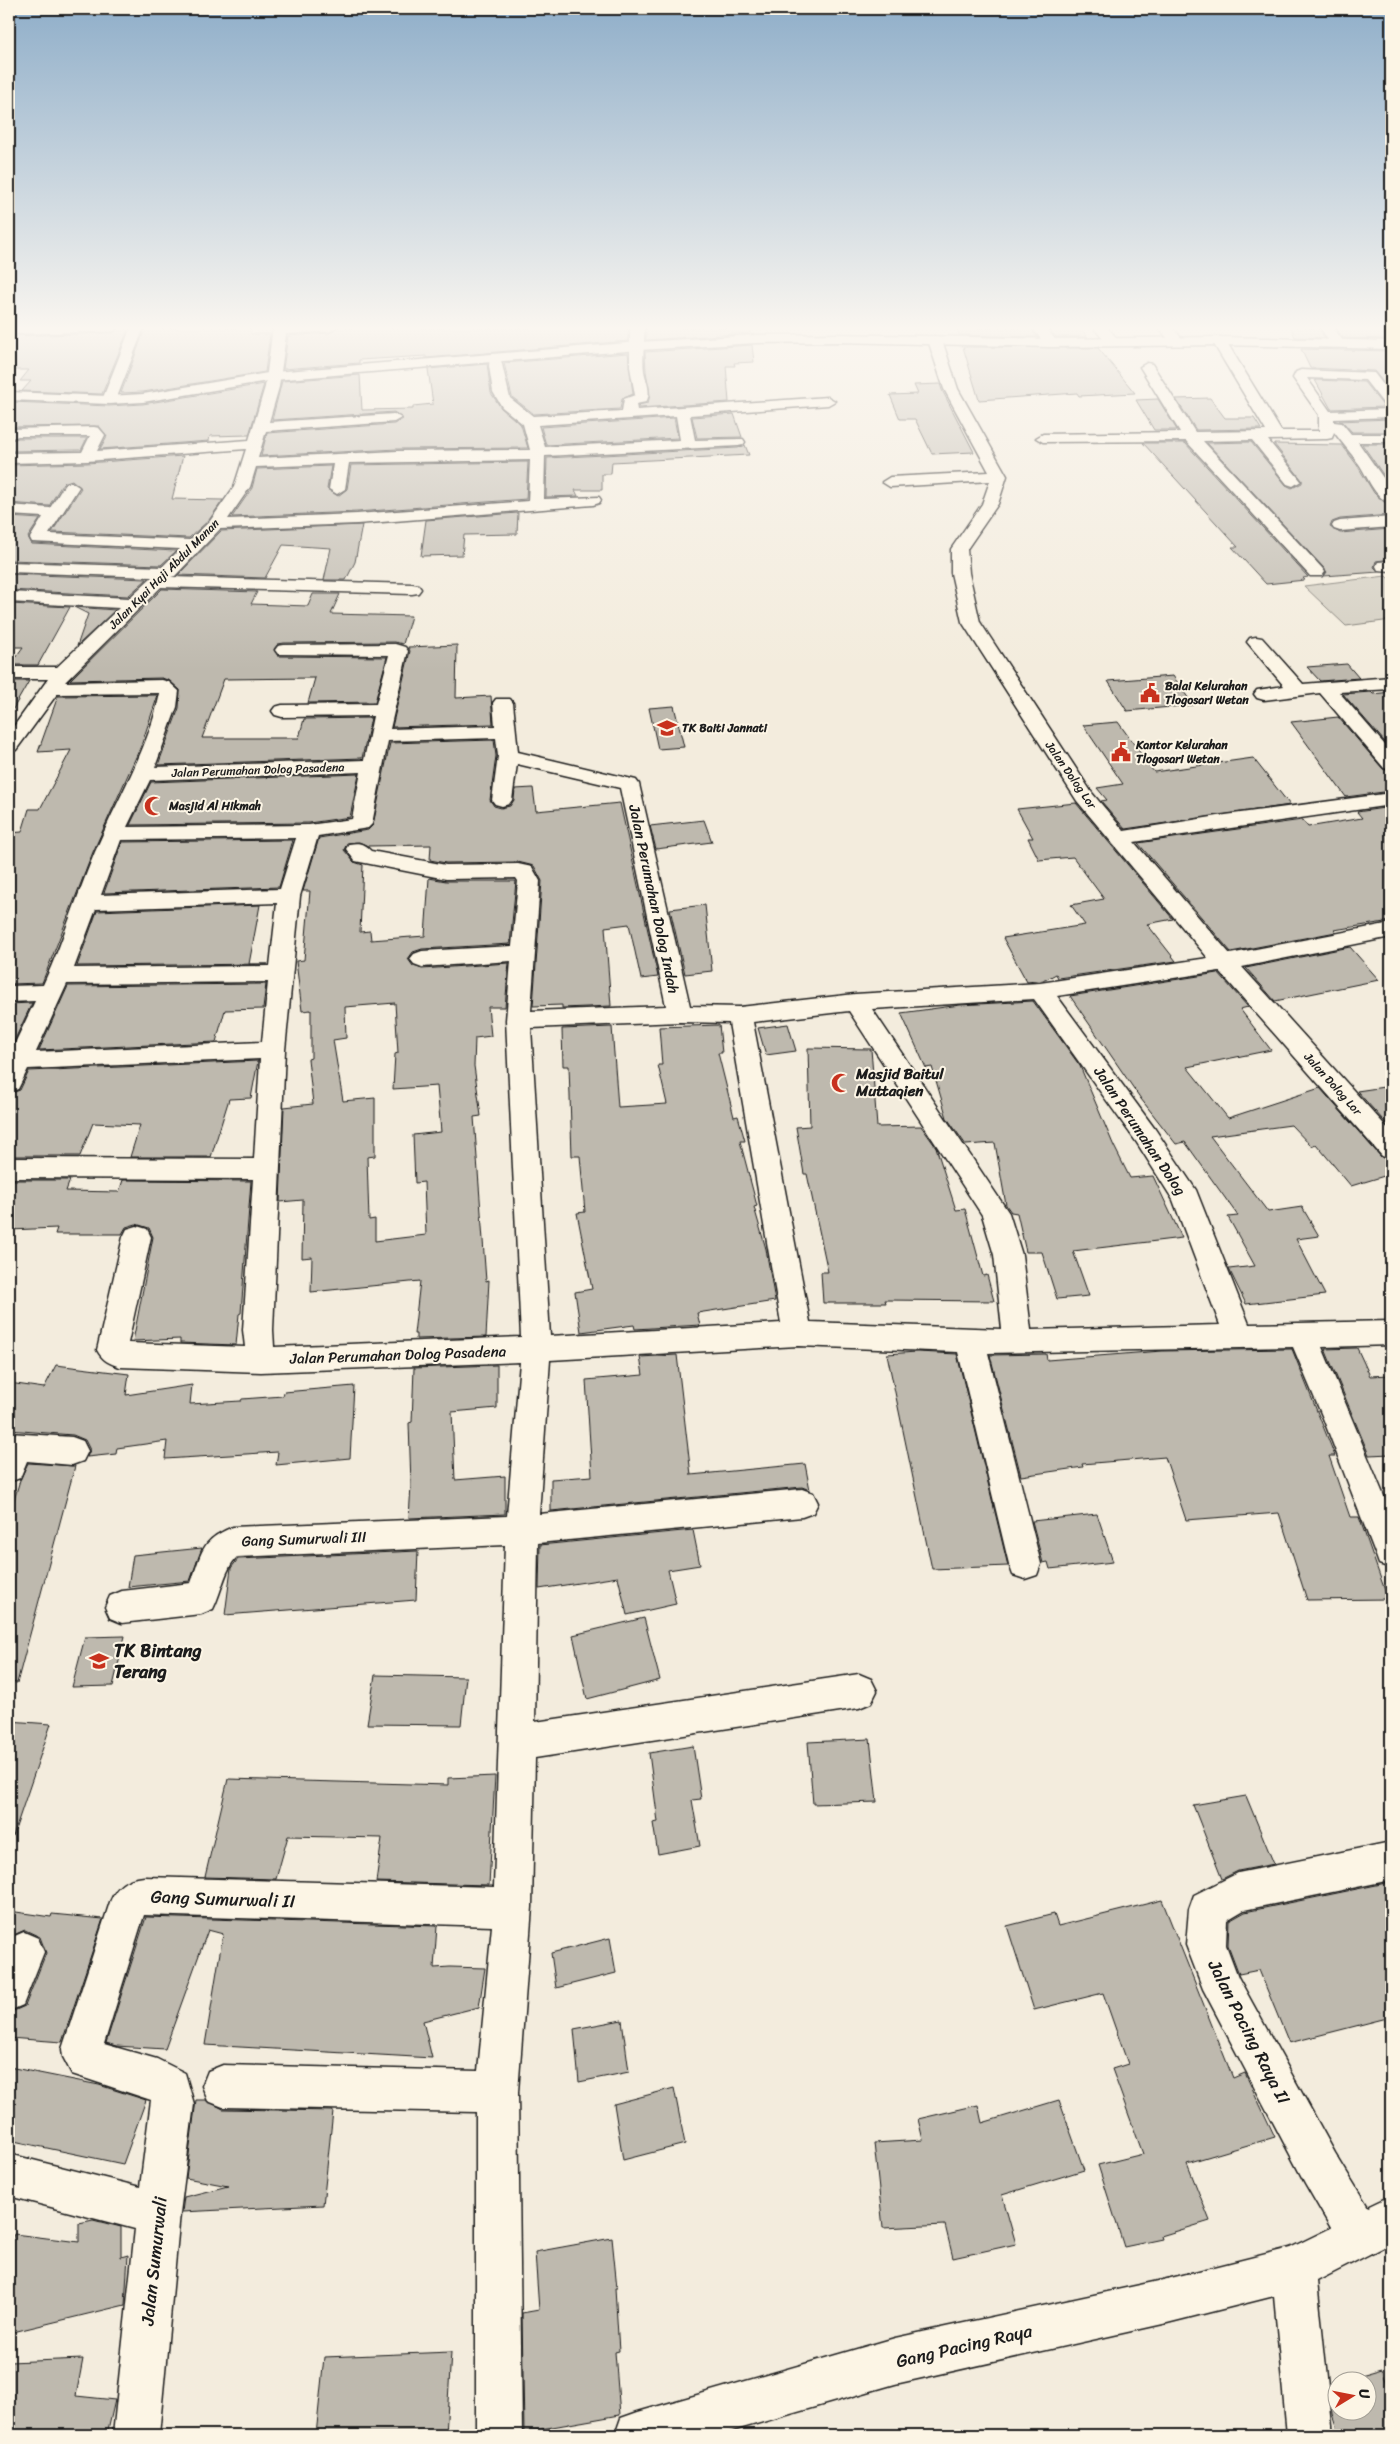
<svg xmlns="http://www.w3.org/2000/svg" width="1400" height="2444" font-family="Sriracha,sans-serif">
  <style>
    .green { fill: #d3cec1; stroke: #78756e }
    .building { fill: #beb9ae; stroke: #1c1c1c; fill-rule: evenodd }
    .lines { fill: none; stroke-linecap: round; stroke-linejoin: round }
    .street-casing { stroke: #1c1c1c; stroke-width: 3 }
    .secondary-casing { stroke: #1c1c1c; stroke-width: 3 }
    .street { fill: #fcf5e5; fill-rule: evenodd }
    .secondary { fill: #fcf5e5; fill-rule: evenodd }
    .labels { text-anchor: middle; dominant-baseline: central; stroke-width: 4; stroke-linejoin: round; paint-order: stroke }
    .far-street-label { font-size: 12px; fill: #1c1c1c; stroke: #fcf5e5 }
    .far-poi-label { font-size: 12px; font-weight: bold; fill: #1c1c1c; stroke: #fcf5e5; text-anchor: start }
    .street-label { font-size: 15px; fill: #1c1c1c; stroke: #fcf5e5 }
    .poi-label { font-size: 15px; font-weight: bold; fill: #1c1c1c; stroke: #fcf5e5; text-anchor: start }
    .near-poi-label { font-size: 18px; font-weight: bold; fill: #1c1c1c; stroke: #fcf5e5; text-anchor: start }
    .near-street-label { font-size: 18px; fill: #1c1c1c; stroke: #fcf5e5 }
  </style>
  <rect width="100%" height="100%" fill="#f3ecdd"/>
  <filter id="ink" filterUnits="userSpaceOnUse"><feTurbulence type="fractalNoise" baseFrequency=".02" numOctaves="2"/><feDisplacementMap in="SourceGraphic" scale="10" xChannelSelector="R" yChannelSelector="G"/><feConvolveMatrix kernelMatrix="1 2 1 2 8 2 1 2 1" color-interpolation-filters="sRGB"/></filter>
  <g filter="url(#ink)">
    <!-- green -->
    <path class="green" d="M1386,576L1391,581V620L1346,626L1304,586Z"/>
    <!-- building -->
    <path class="building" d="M195,328H250L251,334H270L265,372L143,392L121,393L145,329Z
      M337,328H628V341L426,358V356L359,360V363L283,369L288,336L330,333Z
      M646,328H749L750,333L646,340Z
      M957,328H1030L1037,337L959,335Z
      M1048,328H1080L1088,337H1056Z
      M1291,328H1318L1325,338L1295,337Z
      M1336,328H1380L1384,336L1391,339L1343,338Z
      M117,330H128L102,394L22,391L31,381H20L29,370H9V336L113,333Z
      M752,345L754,362L734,363L735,366H726L729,402L639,408L638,405L648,403L650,395L646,371L645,352Z
      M963,347L1098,348L1135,393L1079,396L1077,393L979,400Z
      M1301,349L1391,351V392L1374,371L1310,368Z
      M628,353L633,394L622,399L620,409L534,414L512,397L504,363Z
      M487,364L491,393L501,408L521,425L528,448L397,449L261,456L267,433L394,424L403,419L394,412L272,420L282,381L360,375L362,410L413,409V406L433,404L428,369Z
      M1315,380L1364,382L1384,407L1331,409Z
      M264,384L249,435L210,436L209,441L100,449L107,436L99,426L9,427V405L11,402L109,406L143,404Z
      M940,384L942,390L974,452L932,454L915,419H900L890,395L918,394L914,385Z
      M1210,398L1225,418H1254L1261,429L1196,430L1176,399Z
      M1158,399L1177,430H1154L1136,400Z
      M734,414L742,437L697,438L692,417Z
      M674,418L678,438L546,445L541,427Z
      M1391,419V432H1352L1343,422L1339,421Z
      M18,438H87L81,450L9,451V441Z
      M1251,442L1286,485L1292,488L1302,483V480L1274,444L1342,445L1357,465L1374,493L1384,502L1391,505V515L1340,519L1332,522L1330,527L1340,533L1391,529V559L1376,561L1374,567L1379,572L1324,576L1327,572L1323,567L1207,443Z
      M1143,443H1185L1308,577L1303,578L1305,580L1266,584L1232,547H1238Z
      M1362,444H1391V486Z
      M745,445L749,455L612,462L611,474H602V490H575L578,496L546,497L547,458L738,448Z
      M183,456L172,499L223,500L209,520L189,538L52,532L81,488L72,480L63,483L49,506L9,503V465L87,463Z
      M528,462L526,499L357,512L232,517L252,488L257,469L331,466L327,489L338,496L347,489L351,465Z
      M518,513L517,534L464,535L462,555L421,556L426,520Z
      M9,517L40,519L28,537L32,544L176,551L161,565L9,560Z
      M362,525L355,562L346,580H324L331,548L283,545L265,578L178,575L221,531Z
      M9,574L147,579L128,596L9,590Z
      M162,589L257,592L251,604L308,606L313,594H340L331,614L411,616L403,644L395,642L284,643L278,644L274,649L278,656L387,657L375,702L308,703L315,678L224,679L202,738H299L304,719L371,718L362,758L158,765L179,708L180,690L170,681L162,678L70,680Z
      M9,604L70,607L38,665H10L23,647H9Z
      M74,607L115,610L77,646L88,614Z
      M457,645L456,698L491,696L493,724L392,727L410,651L408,647Z
      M1347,664L1359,678L1320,681L1307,667Z
      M1173,676L1193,705L1127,711L1108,681Z
      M9,681H29L9,716Z
      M1371,692L1373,694L1391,692V749L1343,694Z
      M158,695L141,746L93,852L42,983L9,984V833L22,832L29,809H40L71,750L38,752L58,696Z
      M674,706L684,747L658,749L649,708Z
      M1338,717L1383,769L1391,772V791L1346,797L1291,722Z
      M1118,722L1154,772L1253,758L1290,805L1125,829L1101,801L1107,800L1097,788L1123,784L1083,725Z
      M494,740L496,756L490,800L494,806L501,808L510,806L514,800L515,789L533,788L536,811L620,803L658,977L641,979L629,924L605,927L611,1006L562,1008V1005L533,1006L542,881L534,866L518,862L446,863L430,860L431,845L368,846L359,842L347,843L344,850L354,862L363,865L360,932L370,931L371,940L425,936L429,878L446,881H516L510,944L422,949L413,952L408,959L413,966L422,969L509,963L505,1007H488L491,1036L475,1038L474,1066L481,1116L474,1117L486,1281L489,1280L486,1337L416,1339V1334H414L420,1281L311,1292L312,1257L302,1258L303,1200L280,1202L284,1107L313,1104L308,1059L311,1058V1010L302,1011L296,961L304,960L310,891H303L319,838L368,830L373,825L390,743ZM395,1003L398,1053L395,1054L393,1089L437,1086L441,1132L413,1135L415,1183L424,1182L426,1235L375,1241V1219L369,1220L367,1157L375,1156V1098L343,1101L333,1040L346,1038L345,1007Z
      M359,774L350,817L309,823L130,825L151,782Z
      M1076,803L1173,919L1147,924L1176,961L1058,978L1056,974L1045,980L1027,982L1003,938L1085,925L1071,905L1104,899L1073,857L1039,860L1028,838H1033L1017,809Z
      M1391,807V921L1334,930L1336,932L1231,952L1138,843L1302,820L1308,827L1362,818L1357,812Z
      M704,820L712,842L656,849L650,826Z
      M293,840L279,887L104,893L122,842Z
      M260,905L249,964H268L77,966L97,911Z
      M705,905L712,971L685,974L670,909Z
      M1350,947L1379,980L1275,1001L1246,968Z
      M1218,973L1248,1007L1240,1009L1271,1050L1187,1067L1228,1118L1320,1088L1381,1157L1391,1161V1174L1351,1186L1316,1144L1311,1146L1291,1125L1210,1136L1268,1212L1302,1207L1319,1236L1296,1239L1325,1295L1246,1304L1229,1269L1255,1266L1228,1217L1238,1216L1185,1142L1176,1144L1141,1099L1070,996Z
      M266,984L263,1009L225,1010L216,1042L39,1050L68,986Z
      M1033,1001L1080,1066L1113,1144L1130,1178L1153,1176L1182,1238L1073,1251L1089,1296L1057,1299L1042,1252H1026L1017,1213L1011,1212L1006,1205L995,1143L966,1145L947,1118L932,1067L926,1068L901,1013L960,1005Z
      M32,1003L9,1052V1004Z
      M788,1024L796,1051L766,1055L758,1028Z
      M719,1025L722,1053H718L734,1117L738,1116L745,1141H740L757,1206L754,1207L766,1249L775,1301L697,1313L700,1325L635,1329L634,1325L581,1332L575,1292L592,1289L577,1213L585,1212L580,1156H572L569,1066H563L562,1029L612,1027L618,1107L667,1104L658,1065H662L659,1027Z
      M808,1048L871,1049L877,1127L921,1126L936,1147L956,1210L965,1209L983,1276L987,1275L994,1301L885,1300L886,1303H823L821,1272H828L807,1174H804L796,1127L810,1126Z
      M258,1061L251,1098L229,1099L211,1157H130L140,1125L93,1123L80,1156H9V1094L20,1090L29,1071Z
      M1391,1086V1129L1357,1091Z
      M9,1180H70L66,1191L119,1192L123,1180L251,1181L241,1313L239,1314L236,1345L180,1343V1339L133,1341L153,1237L149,1228L136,1224L126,1227L122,1234H55L57,1228L9,1230Z
      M1357,1348L1370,1376L1391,1375V1454L1369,1455L1325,1349Z
      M1292,1349L1335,1456H1329L1350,1517H1359L1388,1599L1307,1600L1279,1513L1186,1520L1165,1457L1082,1464L1083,1467L1021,1476L990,1355L1046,1354L1047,1360L1162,1351Z
      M917,1352L957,1354L1008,1566L932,1569L887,1354Z
      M677,1355L691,1475L805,1464L810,1490L802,1487L551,1511V1479L592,1476L586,1380L643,1375L640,1357Z
      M56,1365L129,1374L126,1395L192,1385L190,1404L241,1401L242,1399L283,1396L284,1392L354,1386L350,1458L276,1465L278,1452L165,1459L167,1441L117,1448L116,1454L87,1457L90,1450L85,1440L73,1435L9,1430V1383L44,1388Z
      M497,1365V1408L452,1412L455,1480L505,1476V1514L409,1518L411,1485L409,1423L412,1422L414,1368Z
      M28,1463L75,1466L17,1683L9,1682V1517L20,1480Z
      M1097,1514L1113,1562L1050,1569L1048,1562L1043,1563L1032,1521Z
      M693,1530L700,1565L668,1570L676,1604L627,1615L618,1577L539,1589L540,1545Z
      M202,1548L190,1581L128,1587L133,1555Z
      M418,1551L416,1600L225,1615L231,1568L238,1559Z
      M644,1618L660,1680L587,1699L573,1635Z
      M125,1636L113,1686L72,1687L85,1637Z
      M375,1675L466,1677L461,1725L367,1724Z
      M9,1721L51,1724L13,1836L9,1835Z
      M870,1739L877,1802L813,1804L808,1742Z
      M693,1746L701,1799L692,1800L700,1846L658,1854L653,1823L658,1822L649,1753Z
      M495,1776L489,1885L376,1882L382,1838L288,1836L276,1879L205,1877L228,1779L448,1785V1778Z
      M1246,1796L1274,1864L1238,1871L1222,1879L1193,1805Z
      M1391,1882V2017L1289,2043L1259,1970L1239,1974L1228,1945L1229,1921L1245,1912Z
      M1162,1900L1233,2078L1245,2073L1275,2137L1187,2163L1210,2221L1161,2236L1162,2239L1124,2247L1098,2165L1143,2154L1112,2069L1128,2064L1103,1993L1034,2010L1007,1926L1054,1914L1058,1926Z
      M9,1911L51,1917L52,1914L103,1919L62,2042L9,2038V2013L25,2006L46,1953L40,1937L25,1930L9,1937Z
      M146,1917L437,1926L434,1968L450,1967L485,1968L479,2007L423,2021L432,2058L205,2045L223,1934L208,1930L165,2049L116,2046L106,2043Z
      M610,1938L616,1973L556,1988L551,1953Z
      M622,2020L629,2072L579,2082L574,2029Z
      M9,2067L99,2085L146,2100L123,2164L9,2140Z
      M674,2088L685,2144L623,2160L614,2104Z
      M196,2100H206L223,2109L333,2111L323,2205L182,2212L184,2197L228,2186L186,2178Z
      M1059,2100L1084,2170L1002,2195L1016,2244L953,2258L945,2225L883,2228L874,2143L923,2140L918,2119L978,2105L982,2123Z
      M93,2220L121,2227V2257L128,2255L125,2305L9,2333V2250L14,2234L79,2242V2223Z
      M612,2238L617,2288H615L619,2351L615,2352L620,2415L524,2432L522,2313L539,2310L535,2252Z
      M451,2352L446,2435H316L324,2357Z
      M83,2359L76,2396L115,2400L107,2435H9V2362Z
      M1382,2370L1391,2394V2435H1340L1333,2414L1330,2384L1338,2382V2412H1368V2382H1340Z"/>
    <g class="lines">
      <defs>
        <path id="street" d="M9,327H119L113,331L9,334Z
          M131,327H144L116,400L114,403H104L102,400Z
          M273,327H336L330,331L286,334L279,387L269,422L394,414L401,418L394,422L266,431L258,458L397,451L530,450L523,424L502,407L493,392L489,366L490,356H500L510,398L533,416L622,411L624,399L635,395L630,367V327H644C645,342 642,357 644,371C646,382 652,392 646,402L636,404L637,410L828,397L835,401L828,405L690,415L695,440L743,439L745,442L743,445L738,446L545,456L544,499L599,497L601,500L599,503L593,505L357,524L220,529L175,576L171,577L412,584L418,585L421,589L418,593L412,594L161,587L65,682L162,680L169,682L179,691L177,707L155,767L364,760L373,716L282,717L275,715L272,711L275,707L282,705L376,704L389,655L278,654L275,650L278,646L284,645L395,644L405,647L408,651L390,729L495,726L493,703L496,699H510L513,703L518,752L636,780L639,784L690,1006L740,1007L855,994L1040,983L1208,958L1077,801L962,622L951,573V549L982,504L990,481L890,487L882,482L890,477L989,472L944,389L928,340L930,337L935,336L942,340L958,389L1007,476L998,504L967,549L969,573L980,622L1092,793L1124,831L1218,816L1391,793V805L1134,842L1230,954L1391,923V937L1242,967L1391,1132V1159L1382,1156L1219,971L1057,996L1155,1129L1196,1190L1249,1324L1391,1321V1345L1322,1347L1391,1513V1568L1379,1564L1375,1553L1323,1418L1293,1347L988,1353L1041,1564L1037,1575L1025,1579L1013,1575L1009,1564L958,1352L798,1346L550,1360L539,1514L802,1489L813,1493L818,1503L813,1513L802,1517L538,1543L535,1722L859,1674L871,1679L877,1691L871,1703L859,1708L535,1758L532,1907L518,2092L522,2435H476V2112L223,2107L208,2101L202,2086L208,2071L223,2065L478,2071L492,1926L144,1915L104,2044L157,2059L185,2073L194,2104L180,2213L159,2435H113L135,2229L9,2196V2154L140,2187L151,2100L72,2074L63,2057L62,2049L110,1902C117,1885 126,1879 144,1877L494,1887L505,1545L237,1557C225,1568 221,1594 213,1609L201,1614L122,1623L110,1618L105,1607L110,1596L122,1591L191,1583C202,1553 200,1540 233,1527L507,1516L520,1362L261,1372L120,1367C109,1363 103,1361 97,1350L123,1237L127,1229L137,1226L147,1229L151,1237L128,1343L245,1347L243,1330L253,1179L9,1178V1158L254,1159L260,1059L28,1069L18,1089L9,1092V1056L35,1001L9,1002V986L43,985C66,936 80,883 103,834C124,787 150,743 160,693L57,694L16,750L9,752V733L48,679H9V667H57L119,608L9,602V592L129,598L152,577L9,572V562L162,567L180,549L32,542L30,538L43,517L9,515V505L50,508L65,484L71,482L79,487L49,534L190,540L210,521L234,487L246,449L87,461L9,463V453L82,452L90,436H18L9,439V429L94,427L99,428L105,435L97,451L249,440L265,387ZM676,416L680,440L545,447L538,425ZM530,460L528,501L357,514L228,519L250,487L256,467L333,464L329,489L337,494L345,489L349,463ZM496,738L498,756L492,800L495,804L502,806L509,804L512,800L517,764L620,788L666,1006L531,1011L540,881L532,867L518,864L446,865L371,851C364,844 360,842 349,844L346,849L355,861L446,879L516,878L518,881L512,946L422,951L414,954L410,959L414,964L422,967L511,961L506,1020L521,1337L274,1347L273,1330L285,1050L300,896L318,836L368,828L372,824L388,741ZM361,772L352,819L309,825L127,827L150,780ZM296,838L280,889L101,895L121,840ZM277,903L270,966L74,968L96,909ZM268,982L262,1042L36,1052L67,984ZM1034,999L1137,1143L1173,1200L1220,1325L1031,1330L1022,1255L1009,1213L872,1009ZM849,1011L982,1215L994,1255L1002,1329L810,1322L753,1022ZM680,1022L729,1023L781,1323L550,1336L531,1028Z
          M1032,327H1045L1058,343L1056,346H1046Z
          M1093,327H1107L1120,342L1118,345H1108Z
          M1159,327H1172L1183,340L1176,344L1171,343Z
          M1320,327H1333L1345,344L1343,347H1333Z
          M1382,327H1391V336L1386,335Z
          M1219,337L1226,341L1281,431H1319V415L1293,378L1296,372L1301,370L1374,373L1391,395V408L1386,407L1365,380L1307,378L1330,411L1391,409V417L1334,419V422L1342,423L1351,434H1391V442H1358L1391,489V503C1374,498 1368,477 1359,464C1351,453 1342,443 1334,432L1332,438L1327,439L1268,440L1301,481L1293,486L1287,484L1252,440L1203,441L1322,568L1325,572L1322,576H1310L1186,441L1043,442L1036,438L1043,434L1180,432L1140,367L1147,363L1152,364L1195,432L1266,431L1212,341Z
          M1391,517V527L1340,531L1334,529L1332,526L1334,523L1340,521Z
          M1391,561V571L1378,570L1376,566L1378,562Z
          M1256,637L1262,638L1303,684L1391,677V689L1339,692L1391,752V770L1384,768L1320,693L1264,700L1257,698L1254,694L1257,690L1284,686L1247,642L1250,638Z
          M9,1433L72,1437L83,1441L88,1451L83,1461L72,1465L27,1461L20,1478L9,1482Z
          M1391,1842V1880L1244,1910L1227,1920L1226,1945L1238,1977L1335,2153L1368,2207L1391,2196V2243L1317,2281L1333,2435H1287L1274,2296L1163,2324L895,2384L718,2435H615L621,2418L638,2412L895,2338L1163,2280L1290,2248L1331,2228L1305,2183L1203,1989L1186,1945L1189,1909L1194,1895L1238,1873Z
          M24,1932L38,1938L44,1952L23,2005L9,2011V1941L10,1938Z"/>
        <path id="secondary" d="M837,334L1051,339L1219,337L1391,341V349L1219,345L1051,347L837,342L756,343L639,350L274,380L143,402L109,404L9,400V392L109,396L143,394L274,372L639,342L756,335Z"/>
      </defs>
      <!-- street casing -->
      <use href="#street" class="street-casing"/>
      <!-- secondary casing -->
      <use href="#secondary" class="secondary-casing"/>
      <!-- street -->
      <use href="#street" class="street"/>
      <!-- secondary -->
      <use href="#secondary" class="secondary"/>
    </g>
  </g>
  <!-- sky -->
  <linearGradient id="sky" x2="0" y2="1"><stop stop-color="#8faec9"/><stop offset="0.49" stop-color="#faf6f0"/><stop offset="1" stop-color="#faf6f0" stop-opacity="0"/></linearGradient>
  <rect width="1400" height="670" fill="url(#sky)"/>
  <!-- icons -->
  <defs>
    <symbol id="civic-bare" viewBox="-9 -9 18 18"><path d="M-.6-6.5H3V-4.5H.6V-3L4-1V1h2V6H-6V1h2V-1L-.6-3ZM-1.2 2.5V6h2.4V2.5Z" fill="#c8321e" stroke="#fcf5e5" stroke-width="2.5" paint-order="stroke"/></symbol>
    <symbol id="school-bare" viewBox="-9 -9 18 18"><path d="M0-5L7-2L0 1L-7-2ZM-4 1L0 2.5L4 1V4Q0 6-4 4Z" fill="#c8321e" stroke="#fcf5e5" stroke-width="2.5" paint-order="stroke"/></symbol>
    <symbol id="mosque-bare" viewBox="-9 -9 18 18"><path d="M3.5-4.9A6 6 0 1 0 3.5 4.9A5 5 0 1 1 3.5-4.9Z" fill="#c8321e" stroke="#fcf5e5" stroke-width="2.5" paint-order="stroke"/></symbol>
  </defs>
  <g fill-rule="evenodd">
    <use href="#civic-bare" x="1136" y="679" width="28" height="28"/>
    <use href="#school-bare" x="653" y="714" width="28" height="28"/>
    <use href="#civic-bare" x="1107" y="738" width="28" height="28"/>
    <use href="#mosque-bare" x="140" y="792" width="28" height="28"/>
    <use href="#mosque-bare" x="827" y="1069" width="28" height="28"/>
    <use href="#school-bare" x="85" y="1647" width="28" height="28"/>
  </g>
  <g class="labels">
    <!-- far-street labels -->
    <g class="far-street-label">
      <text transform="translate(164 574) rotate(-45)">Jalan Kyai Haji Abdul Manan</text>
      <text transform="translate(258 770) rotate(-2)">Jalan Perumahan Dolog Pasadena</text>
      <text transform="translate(1071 775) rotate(55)">Jalan Dolog Lor</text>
      <text transform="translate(1333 1084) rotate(48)">Jalan Dolog Lor</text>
    </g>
    <!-- far-poi labels -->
    <g class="far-poi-label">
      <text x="1165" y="686">Balai Kelurahan<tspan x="1165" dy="14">Tlogosari Wetan</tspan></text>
      <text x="682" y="728">TK Baiti Jannati</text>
      <text x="1136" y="745">Kantor Kelurahan<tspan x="1136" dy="14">Tlogosari Wetan</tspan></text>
      <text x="169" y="806">Masjid Al Hikmah</text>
    </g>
    <!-- street labels -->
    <g class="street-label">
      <text transform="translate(654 899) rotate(78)">Jalan Perumahan Dolog Indah</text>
      <text transform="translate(1140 1131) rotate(56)">Jalan Perumahan Dolog</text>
      <text transform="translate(398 1355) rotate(-2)">Jalan Perumahan Dolog Pasadena</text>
      <text transform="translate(304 1539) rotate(-2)">Gang Sumurwali III</text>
    </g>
    <!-- poi labels -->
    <g class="poi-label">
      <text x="856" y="1074">Masjid Baitul<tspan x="856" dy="17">Muttaqien</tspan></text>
    </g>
    <!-- near-poi labels -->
    <g class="near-poi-label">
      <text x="114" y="1651">TK Bintang<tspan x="114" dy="21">Terang</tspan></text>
    </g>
    <!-- near-street labels -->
    <g class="near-street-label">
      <text transform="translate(223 1899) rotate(2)">Gang Sumurwali II</text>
      <text transform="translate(1249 2032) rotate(63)">Jalan Pacing Raya II</text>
      <text transform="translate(154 2261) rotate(-84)">Jalan Sumurwali</text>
      <text transform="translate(964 2346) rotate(-13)">Gang Pacing Raya</text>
    </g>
  </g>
  <!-- margin -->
  <rect width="1400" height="2444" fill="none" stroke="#fcf5e5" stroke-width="30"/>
  <rect x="15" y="15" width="1370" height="2414" fill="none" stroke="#1c1c1c" stroke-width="2" filter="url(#ink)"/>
  <!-- north arrow -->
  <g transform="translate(1352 2396) rotate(80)"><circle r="24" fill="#fcf5e5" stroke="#a29e95"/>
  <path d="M0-4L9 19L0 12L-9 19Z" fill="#c8321e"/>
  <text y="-8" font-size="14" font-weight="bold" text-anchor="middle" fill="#1c1c1c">U</text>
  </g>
</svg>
